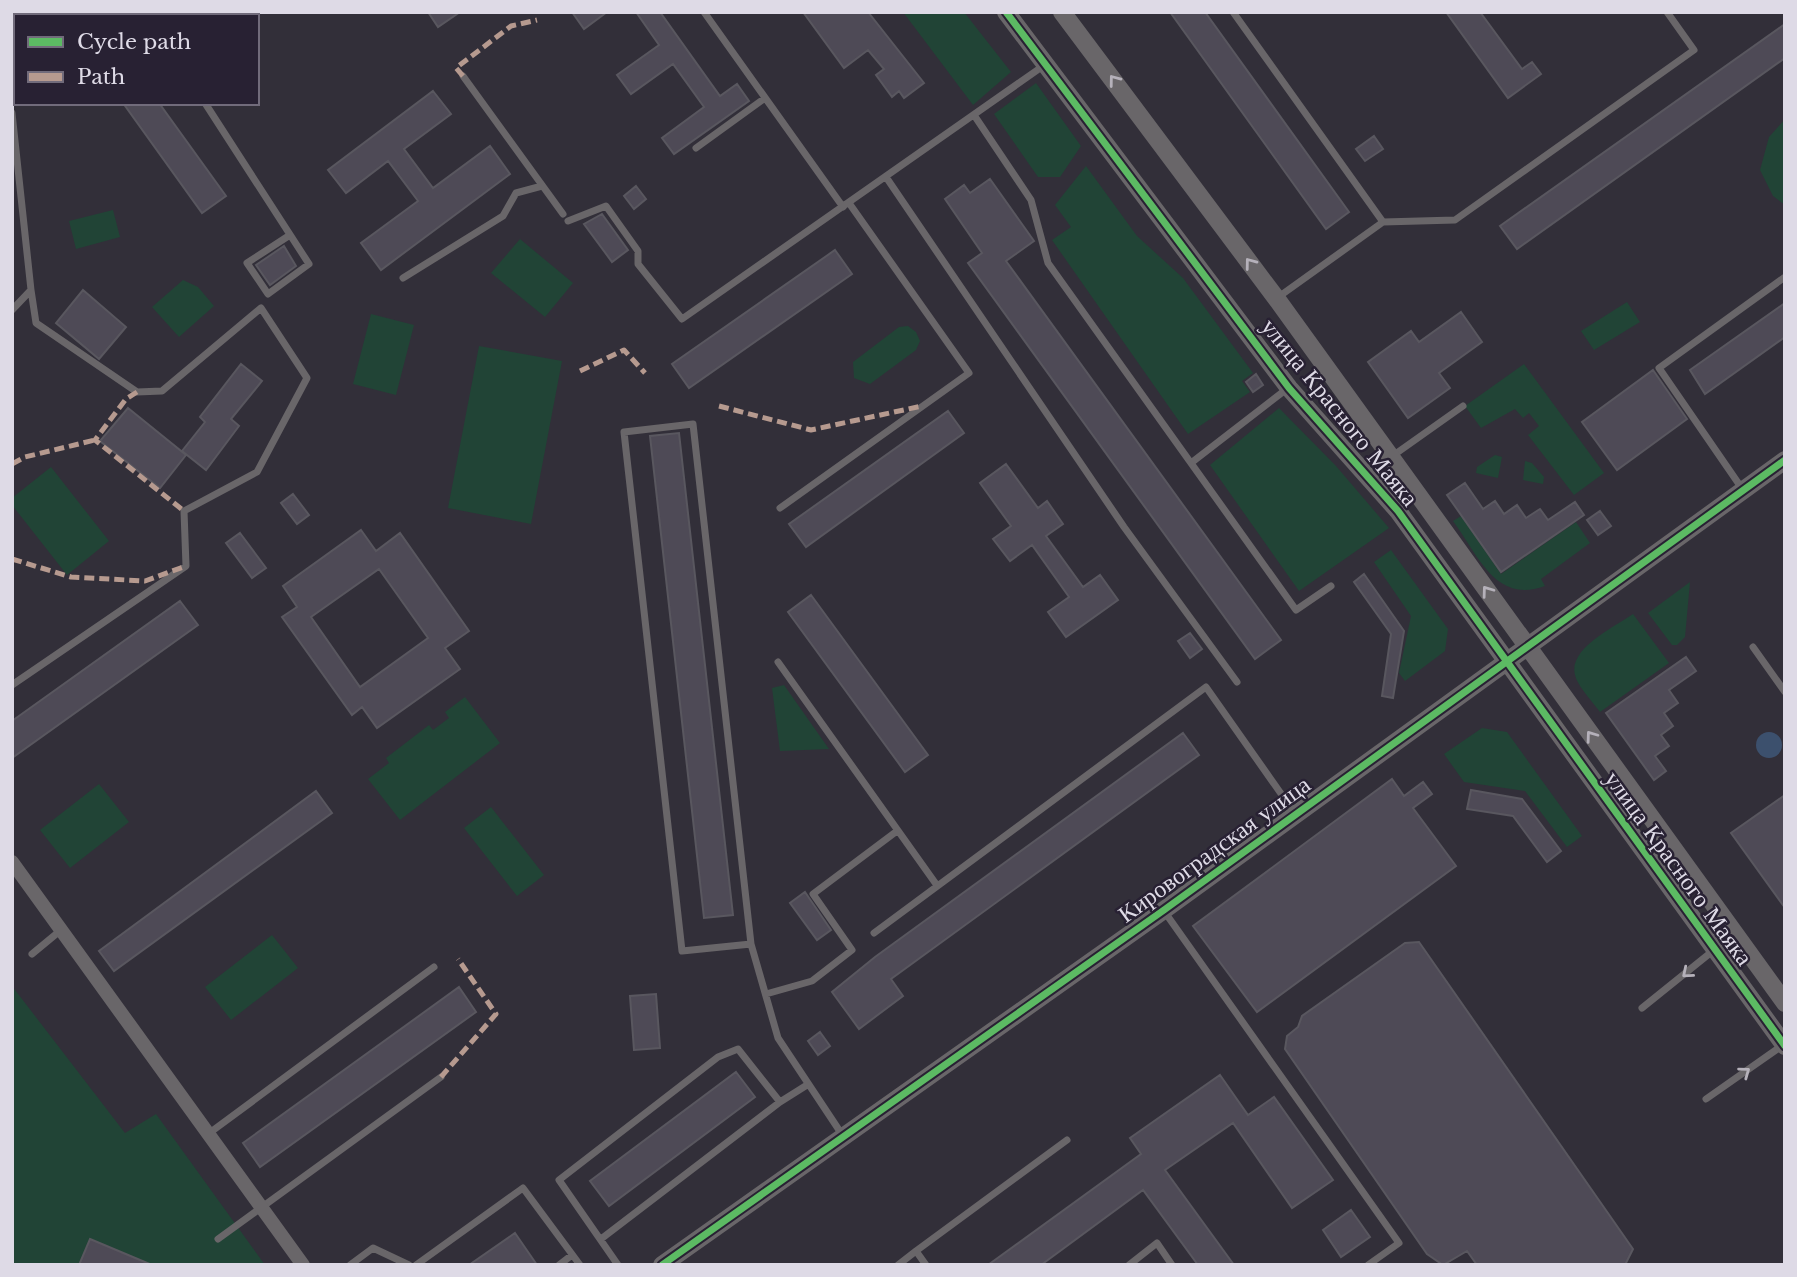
<svg xmlns="http://www.w3.org/2000/svg" width="1797" height="1277" font-family="'Libre Baskerville',serif">
  <style>
    .green { fill: #214436 }
    .water { fill: #3c506d }
    .building { fill: #4e4a56; stroke: #59575f; stroke-width: 2; fill-rule: evenodd }
    .lines { fill: none; stroke-linecap: round; stroke-linejoin: round }
    .service { stroke: #696669; stroke-width: 7 }
    .minor { stroke: #696669; stroke-width: 14 }
    .tertiary { stroke: #696669; stroke-width: 18 }
    .quiet { stroke: #b69a8f; stroke-width: 5; stroke-dasharray: 10 5; stroke-linecap: butt }
    .cycleway-casing { stroke: #282133; stroke-width: 11 }
    .cycleway { stroke: #5cba63; stroke-width: 7 }
    .oneway { stroke: #b5b1ba }
    .labels { text-anchor: middle; dominant-baseline: central; stroke-width: 5; stroke-linejoin: round; paint-order: stroke }
    .street-label { font-size: 24px; fill: #dedae6; stroke: #282133 }
  </style>
  <rect width="100%" height="100%" fill="#322f39"/>
  <!-- green -->
  <path class="green" d="M903,12H964L1011,72L973,105Z
    M1036,83L1081,146L1060,177H1038L994,114Z
    M1785,119V205L1773,196L1760,170L1769,137Z
    M1086,166L1137,236L1183,278L1253,373L1242,381L1250,392L1188,434L1052,240L1071,227L1055,205Z
    M113,210L120,237L76,249L69,221Z
    M520,239L573,283L545,317L491,273Z
    M183,280L198,287L214,306L179,337L152,307Z
    M1627,302L1640,322L1594,350L1581,331Z
    M371,314L414,325L396,395L353,384Z
    M908,326L916,332L920,341L916,350L870,384L854,378L853,362L899,327Z
    M479,346L562,361L531,524L448,508Z
    M1524,364L1604,473L1574,495L1528,435L1539,426L1529,413L1523,418L1515,409L1481,428L1465,406Z
    M1279,408L1336,466L1389,528L1299,591L1210,465Z
    M1495,455L1502,457L1498,478L1476,473L1477,467Z
    M1525,461L1532,463L1544,477L1543,484L1523,480Z
    M51,467L109,541L67,575L12,505V498Z
    M1461,516L1501,574L1576,522L1590,543L1541,579L1545,586C1495,604 1479,556 1453,521Z
    M1391,550L1448,629L1445,651L1405,681L1399,673L1411,616L1374,562Z
    M1690,582L1685,637L1677,645H1672L1648,613Z
    M1633,614L1669,663L1600,712C1593,702 1578,687 1575,675C1568,648 1615,627 1633,614Z
    M784,685L829,749L780,751L772,688Z
    M465,697L500,743L400,820L368,779L389,763L386,758L429,725L433,730L449,718L445,712Z
    M1482,728L1507,732L1582,836L1567,847L1525,791L1464,782L1444,754Z
    M99,784L129,822L70,868L40,830Z
    M491,807L544,875L517,896L464,828Z
    M272,935L298,968L231,1020L205,987Z
    M12,986L125,1133L156,1114L265,1265H12Z"/>
  <!-- water -->
  <path class="water" d="M1756 745a13 13 0 1 1 26 0a13 13 0 1 1-26 0Z"/>
  <!-- building -->
  <path class="building" d="M428,12H460L438,27Z
    M572,12H607L584,29Z
    M636,12H660L720,96L737,84L749,101L674,154L662,138L704,107L673,64L631,94L617,75L659,45Z
    M803,12H868L924,83L904,98L899,91L892,97L876,75L884,69L868,50L844,68Z
    M1170,12H1205L1349,212L1326,229Z
    M1446,12H1480L1522,69L1532,62L1541,74L1508,98Z
    M1785,24V58L1517,249L1500,226Z
    M433,91L451,114L404,149L433,188L490,146L510,174L381,270L361,243L418,201L388,161L346,193L328,170Z
    M123,103H159L226,196L202,213Z
    M1374,136L1383,149L1365,161L1356,149Z
    M990,179L1034,241L1006,261L1281,640L1255,659L968,263L982,253L945,199L964,185L970,193Z
    M636,186L646,199L634,209L624,196Z
    M602,214L628,250L612,262L584,224Z
    M284,246L296,266L270,285L256,265Z
    M835,250L852,274L689,388L672,364Z
    M83,290L126,327L99,359L56,323Z
    M1785,303V337L1705,394L1690,370Z
    M1461,312L1482,342L1439,373L1450,388L1408,418L1368,362L1411,331L1419,342Z
    M241,364L262,381L231,419L239,426L206,470L182,451L205,422L200,417Z
    M1653,370L1687,419L1617,470L1582,422Z
    M1256,374L1263,385L1253,392L1246,382Z
    M128,408L186,455L160,488L100,441Z
    M948,411L964,433L806,547L789,524Z
    M679,433L733,915L704,918L650,436Z
    M1006,464L1038,508L1047,501L1063,524L1046,536L1083,587L1100,575L1118,600L1066,637L1048,612L1069,597L1032,545L1010,561L993,539L1011,526L980,483Z
    M1465,483L1483,509L1495,501L1504,514L1517,505L1526,518L1540,509L1548,520L1575,502L1584,515L1501,572L1447,495Z
    M293,494L309,515L297,524L281,503Z
    M1600,511L1611,526L1598,535L1587,520Z
    M361,530L376,551L400,533L469,631L445,648L460,669L377,728L362,707L352,715L282,617L297,607L283,586ZM379,569L428,638L360,687L311,617Z
    M240,533L266,568L252,578L226,543Z
    M1364,574L1404,631L1393,698L1382,696L1391,634L1354,582Z
    M811,595L928,755L905,772L788,612Z
    M180,601L198,625L12,758V721Z
    M1190,633L1202,649L1190,658L1178,641Z
    M1686,657L1696,671L1669,690L1678,703L1664,713L1673,726L1661,735L1669,746L1655,756L1666,771L1654,780L1606,713Z
    M1183,733L1199,755L891,979L903,996L859,1029L832,992L875,957Z
    M1392,779L1404,796L1423,782L1432,794L1413,808L1456,866L1257,1012L1193,926Z
    M1471,790L1522,799L1561,851L1547,862L1513,816L1467,809Z
    M316,791L332,813L114,971L99,951Z
    M1785,795V908L1731,833Z
    M805,892L831,930L817,940L790,903Z
    M1419,942L1633,1249L1625,1265H1477L1467,1251L1443,1265L1427,1254L1285,1049L1287,1036L1298,1027L1302,1016L1405,943Z
    M459,987L476,1012L260,1167L243,1143Z
    M656,994L660,1048L634,1050L630,996Z
    M820,1032L830,1046L818,1055L808,1041Z
    M736,1072L755,1097L609,1206L590,1181Z
    M1220,1075L1248,1115L1274,1097L1333,1180L1292,1208L1233,1123L1165,1170L1234,1265H1198L1143,1190L1041,1265H988L1141,1154L1130,1138Z
    M1351,1210L1370,1237L1341,1257L1323,1230Z
    M515,1233L537,1265H469Z
    M90,1239L152,1265H79Z"/>
  <g class="lines">
    <!-- service -->
    <path class="service" d="M143,12L146,16
      M704,12L843,207
      M1233,12L1383,222L1277,298
      M463,76L563,214
      M205,103L309,264L268,294L247,263L290,235
      M12,113L31,290L12,310
      M974,115L1031,200L1048,263L1296,610L1331,586
      M696,148L765,98
      M886,177L1124,527L1237,682
      M568,221L606,206L638,251V264L682,319L1046,64
      M1383,222L1455,220L1694,50L1667,12
      M403,278L503,216L516,193L542,186
      M1391,457L1463,406
      M1191,463L1288,388
      M1743,490L1659,368L1785,277
      M780,508L969,373L849,203
      M1753,647L1785,692
      M778,662L936,884
      M12,685L186,566L184,511L257,472L307,378L261,308L162,391L137,392L36,323L31,290
      M1164,911L1399,1243L1368,1265
      M874,933L1206,687L1296,815
      M751,944L682,951L624,432L693,424L751,944L778,1038L843,1136
      M32,954L61,930
      M766,994L812,981L852,950L813,894L897,831
      M1642,1008L1714,950
      M1706,1099L1783,1045
      M208,1134L434,967
      M218,1239L441,1077
      M601,1239L780,1102L807,1085
      M916,1251L1067,1140
      M350,1265L373,1248L409,1265
      M416,1265L523,1188L580,1265
      M559,1265L572,1255
      M618,1265L559,1180L718,1057L738,1049L780,1102
      M898,1265L916,1251L926,1265
      M1129,1265L1157,1243L1172,1265"/>
    <!-- minor -->
    <path class="minor" d="M12,862L303,1265"/>
    <!-- tertiary -->
    <path class="tertiary" d="M1006,12L1289,388L1398,511L1785,1046
      M1062,12L1276,298L1785,1003
      M662,1265L1164,910L1785,460"/>
    <!-- quiet -->
    <path class="quiet" d="M463,76L456,68L511,26L537,20
      M580,371L624,350L645,373
      M137,392L126,399L95,440L184,511
      M719,406L811,430L922,406
      M12,464L25,457L95,440
      M12,559L71,577L145,581L186,566
      M441,1077L496,1014L458,959"/>
    <defs>
      <path id="cycleway" d="M1006,12L1289,388L1398,511L1785,1046
        M662,1265L1164,910L1785,460"/>
    </defs>
    <!-- cycleway casing -->
    <use href="#cycleway" class="cycleway-casing"/>
    <!-- cycleway -->
    <use href="#cycleway" class="cycleway"/>
  </g>
  <!-- one-way arrows -->
  <defs><path id="oneway-chevron" d="M-2-3.5L2.5 0L-2 3.5" fill="none" stroke-width="1.6" stroke-linecap="round" stroke-linejoin="round" transform="scale(1.75)"/></defs>
  <g class="oneway">
    <use href="#oneway-chevron" transform="translate(1114 80) rotate(-127)"/>
    <use href="#oneway-chevron" transform="translate(1250 263) rotate(-127)"/>
    <use href="#oneway-chevron" transform="translate(1487 591) rotate(-126)"/>
    <use href="#oneway-chevron" transform="translate(1591 736) rotate(-126)"/>
    <use href="#oneway-chevron" transform="translate(1687 973) rotate(140)"/>
    <use href="#oneway-chevron" transform="translate(1745 1072) rotate(-36)"/>
  </g>
  <g class="labels">
    <!-- street labels -->
    <g class="street-label">
      <text transform="translate(1340 412) rotate(51)">улица Красного Маяка</text>
      <text transform="translate(1214 849) rotate(-36)">Кировоградская улица</text>
      <text transform="translate(1679 868) rotate(54)">улица Красного Маяка</text>
    </g>
  </g>
  <!-- border -->
  <rect width="1797" height="1277" fill="none" stroke="#dedae6" stroke-width="28"/>
  <!-- legend -->
  <rect x="14" y="14" width="245" height="91" fill="#282133" stroke="#716b7b" stroke-width="2"/>
  <rect x="28" y="37" width="35" height="10" fill="#5cba63" stroke="#716b7b" stroke-width="2"/>
  <text x="77" y="49" font-size="21" fill="#dedae6">Cycle path</text>
  <rect x="28" y="72" width="35" height="10" fill="#b69a8f" stroke="#716b7b" stroke-width="2"/>
  <text x="77" y="84" font-size="21" fill="#dedae6">Path</text>
</svg>
